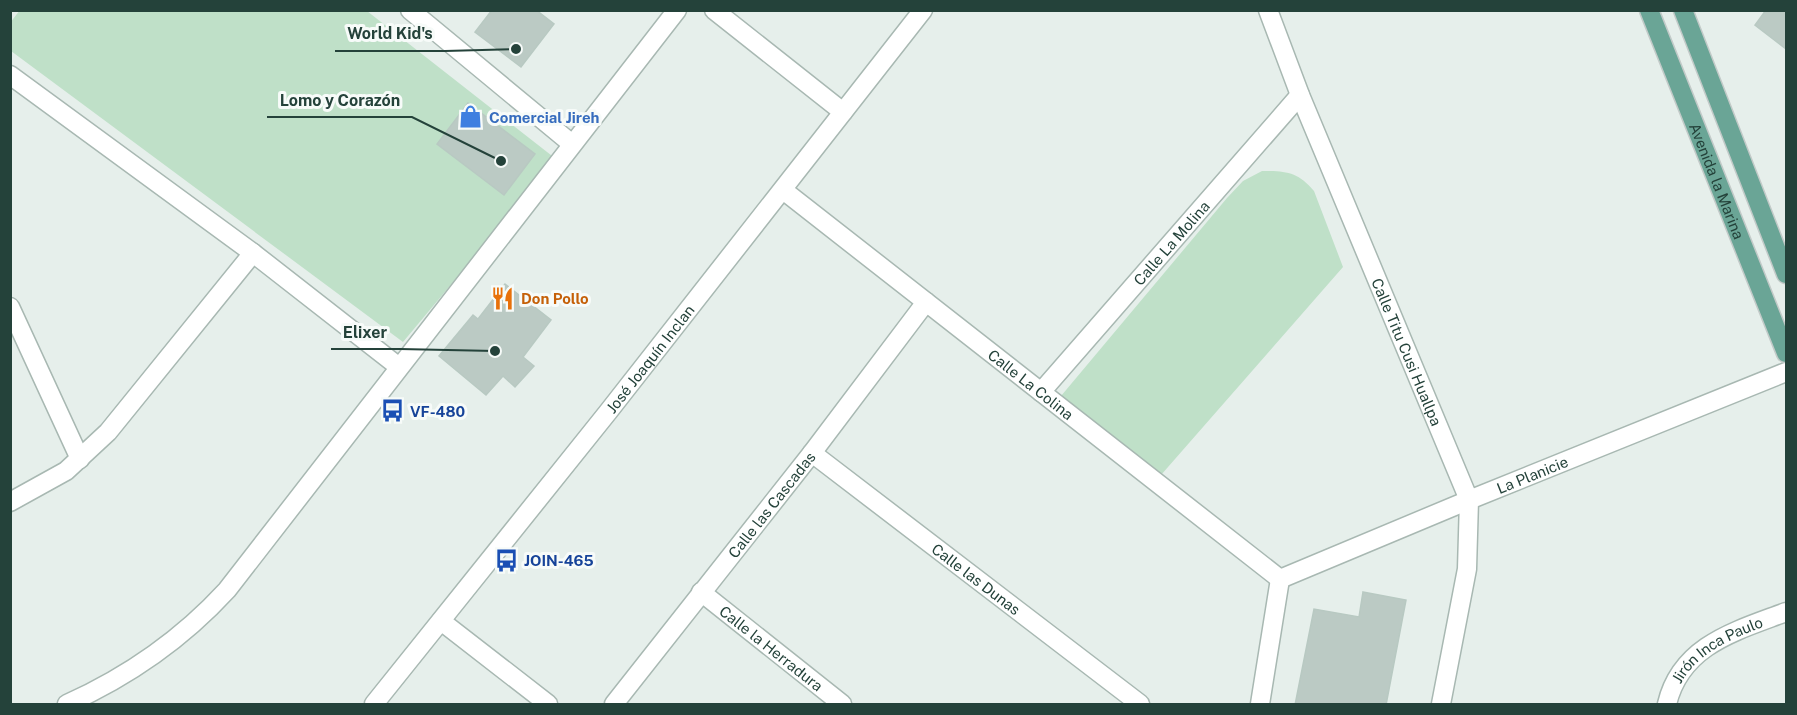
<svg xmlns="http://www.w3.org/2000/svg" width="1797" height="715" font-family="'Public Sans',sans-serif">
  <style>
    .green { fill: #bfe0c8 }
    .building { fill: #bbcac4; stroke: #b8c9c2; stroke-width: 1.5 }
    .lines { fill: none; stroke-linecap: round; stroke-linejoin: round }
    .street-casing { stroke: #a8b8b2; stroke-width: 21 }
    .primary-casing { stroke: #c2cac8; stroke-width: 21 }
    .street { stroke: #fff; stroke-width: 18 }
    .primary { stroke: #6aa596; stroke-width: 18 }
    .labels { text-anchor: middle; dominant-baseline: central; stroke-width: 6; stroke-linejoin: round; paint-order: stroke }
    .shop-label { font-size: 15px; font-weight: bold; fill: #366cbe; stroke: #f7fbf9; text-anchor: start }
    .street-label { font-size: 15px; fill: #24423a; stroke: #f7fbf9 }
    .food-label { font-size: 15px; font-weight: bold; fill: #c56008; stroke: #f7fbf9; text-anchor: start }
    .transit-label { font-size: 15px; font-weight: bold; fill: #164399; stroke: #f7fbf9; text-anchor: start }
    .leader { fill: none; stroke: #24423a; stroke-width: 2 }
    .callout-dot { fill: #24423a; stroke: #f7fbf9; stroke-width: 2 }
    .callout-label { font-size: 16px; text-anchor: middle; font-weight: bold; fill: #24423a; stroke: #f7fbf9; stroke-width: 6; stroke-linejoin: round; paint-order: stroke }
  </style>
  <rect width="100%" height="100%" fill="#e6efeb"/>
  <!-- green -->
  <path class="green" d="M20,10L367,11L556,159L403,342L11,51L10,23Z
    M1262,171C1286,171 1298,172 1314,191L1343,267L1161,475L1061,396L1227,198L1243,181Z"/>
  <!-- building -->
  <path class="building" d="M492,10H536L554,24L521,67L475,32Z
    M1766,10H1786V49L1755,25Z
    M468,103L535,154L504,195L437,144Z
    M505,284L551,320L523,357L534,366L515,387L503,376L486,395L439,356L473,315L478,319Z
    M1363,592L1406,600L1386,705H1295L1314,609L1359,617Z"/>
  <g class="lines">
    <defs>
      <g id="street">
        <path d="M410,10L572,144"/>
        <path d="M714,10L843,112"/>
        <path id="s1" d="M1268,10L1300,95L1469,500L1467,569L1441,704"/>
        <path d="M10,75L253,253L399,367"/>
        <path id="s2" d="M783,190L1280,579"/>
        <path d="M10,307L80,459"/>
        <path id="s3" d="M1041,392L1300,95"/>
        <path id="s4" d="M812,453L1140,704"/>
        <path d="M10,502L66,471L108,432L253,253"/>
        <path id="s5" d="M1280,579L1469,500L1786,372"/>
        <path id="s6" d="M701,592L842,704"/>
        <path d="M441,621L548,704"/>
        <path d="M67,704C127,677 182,639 227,590L677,10"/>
        <path id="s7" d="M374,704L608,412L923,10"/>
        <path id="s8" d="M614,704L812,453L926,302"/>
        <path d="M1260,704L1280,579"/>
        <path id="s9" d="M1667,704C1681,645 1736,631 1786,612"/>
      </g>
      <g id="primary">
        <path id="s10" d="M1649,10L1786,353"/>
        <path d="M1683,10L1786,274"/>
      </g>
    </defs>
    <!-- street casing -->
    <use href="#street" class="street-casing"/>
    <!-- primary casing -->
    <use href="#primary" class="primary-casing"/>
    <!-- street -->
    <use href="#street" class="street"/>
    <!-- primary -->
    <use href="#primary" class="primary"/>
  </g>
  <!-- icons -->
  <defs>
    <symbol id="shop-bare" viewBox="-9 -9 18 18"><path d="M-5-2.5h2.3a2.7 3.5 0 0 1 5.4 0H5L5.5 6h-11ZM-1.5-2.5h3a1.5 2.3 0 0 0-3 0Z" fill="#3f7fe0" stroke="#f7fbf9" stroke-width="2.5" paint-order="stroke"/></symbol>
    <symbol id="restaurant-bare" viewBox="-9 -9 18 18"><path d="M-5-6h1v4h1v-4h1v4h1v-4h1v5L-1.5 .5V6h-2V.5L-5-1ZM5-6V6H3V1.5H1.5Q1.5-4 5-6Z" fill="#e8710a" stroke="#f7fbf9" stroke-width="2.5" paint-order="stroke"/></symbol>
    <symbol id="bus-bare" viewBox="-9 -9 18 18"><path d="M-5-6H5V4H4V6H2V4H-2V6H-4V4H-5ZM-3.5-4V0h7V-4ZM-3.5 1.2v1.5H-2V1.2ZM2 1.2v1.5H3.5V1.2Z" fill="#1a4fb4" stroke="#f7fbf9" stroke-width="2.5" paint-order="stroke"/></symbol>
  </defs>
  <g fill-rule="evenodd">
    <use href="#shop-bare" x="454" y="100" width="33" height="33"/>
    <use href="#restaurant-bare" x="486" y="282" width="33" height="33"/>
    <use href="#bus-bare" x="376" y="394" width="33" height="33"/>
    <use href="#bus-bare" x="490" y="544" width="33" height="33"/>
  </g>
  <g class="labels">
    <!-- shop labels -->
    <g class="shop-label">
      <text x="489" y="117">Comercial Jireh</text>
    </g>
    <!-- street labels -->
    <g class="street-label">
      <text stroke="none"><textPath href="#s10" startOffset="184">Avenida la Marina</textPath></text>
      <text stroke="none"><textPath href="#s3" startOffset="198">Calle La Molina</textPath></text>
      <text stroke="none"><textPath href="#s1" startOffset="369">Calle Titu Cusi Huallpa</textPath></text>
      <text stroke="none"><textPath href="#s7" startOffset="442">José Joaquín Inclan</textPath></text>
      <text stroke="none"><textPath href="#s2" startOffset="315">Calle La Colina</textPath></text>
      <text stroke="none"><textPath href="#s5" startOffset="273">La Planicie</textPath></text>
      <text stroke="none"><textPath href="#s8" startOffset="254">Calle las Cascadas</textPath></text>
      <text stroke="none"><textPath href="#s4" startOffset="207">Calle las Dunas</textPath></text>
      <text stroke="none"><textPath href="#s6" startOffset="90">Calle la Herradura</textPath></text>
      <text stroke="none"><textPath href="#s9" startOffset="78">Jirón Inca Paulo</textPath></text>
    </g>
    <!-- food labels -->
    <g class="food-label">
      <text x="521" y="298">Don Pollo</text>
    </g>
    <!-- transit labels -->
    <g class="transit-label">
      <text x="410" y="411">VF-480</text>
      <text x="524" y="560">JOIN-465</text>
    </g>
  </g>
  <!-- callouts -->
  <path class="leader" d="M516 49L445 51H335M501 161L412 117H267M495 351L400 349H331"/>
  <g class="callout-dot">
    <circle cx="516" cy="49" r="6"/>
    <circle cx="501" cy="161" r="6"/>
    <circle cx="495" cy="351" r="6"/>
  </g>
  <g class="callout-label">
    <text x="390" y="39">World Kid's</text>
    <text x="340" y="106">Lomo y Corazón</text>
    <text x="365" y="338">Elixer</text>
  </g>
  <!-- border -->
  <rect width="1797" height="715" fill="none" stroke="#24423a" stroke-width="24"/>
</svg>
